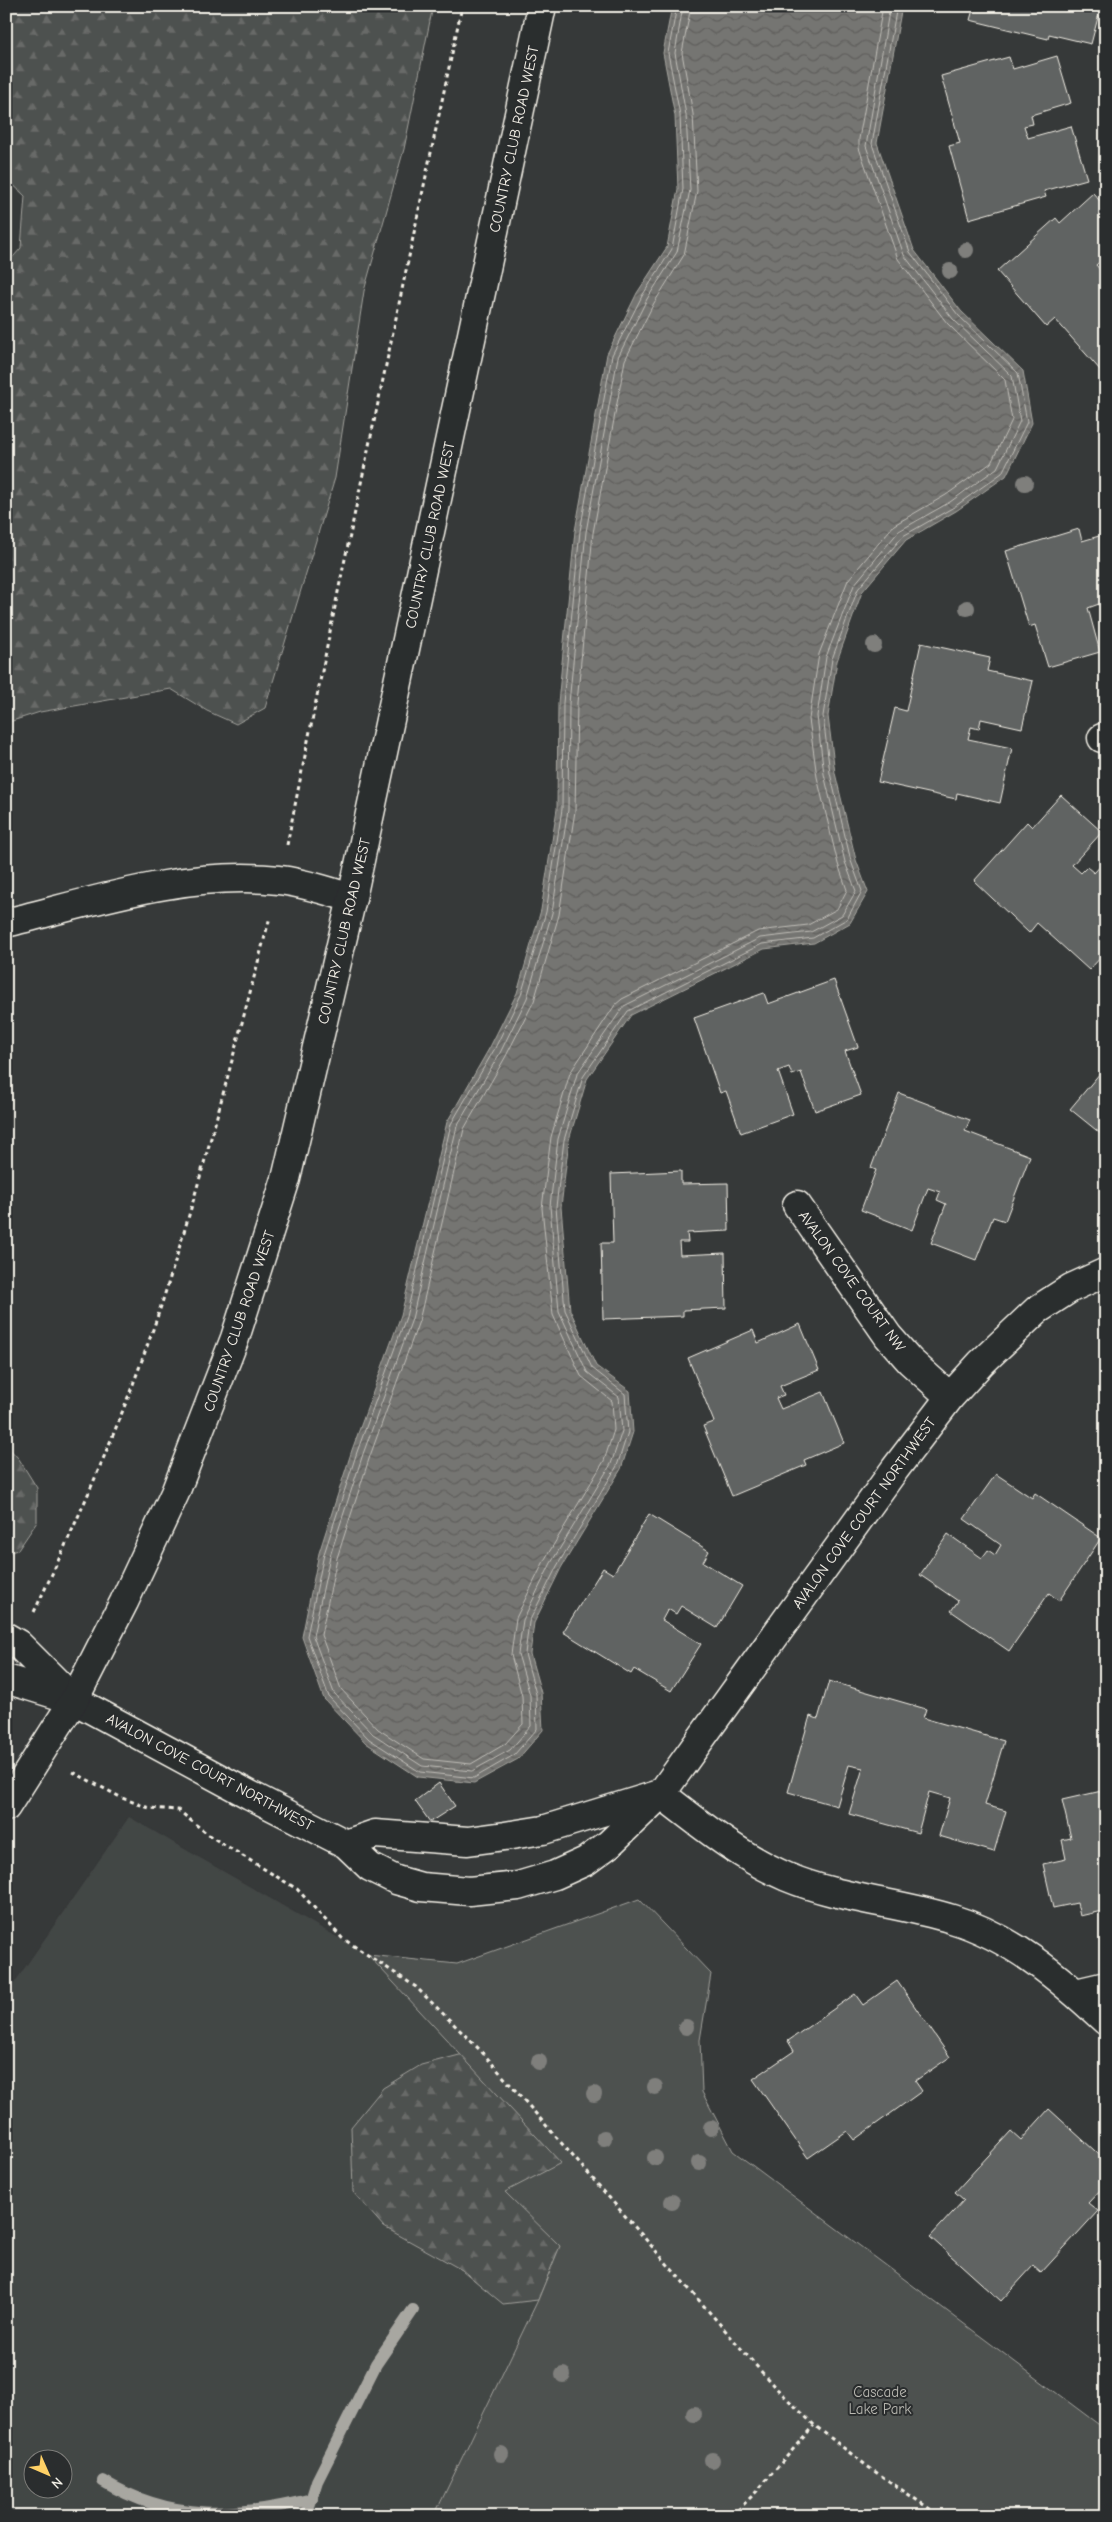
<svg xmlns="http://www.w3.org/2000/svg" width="1112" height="2522" font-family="'Comic Neue',sans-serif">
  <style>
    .built { fill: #434645; fill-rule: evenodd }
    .forest { fill: url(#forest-firs); stroke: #a1a19c }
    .green { fill: #4e514f; stroke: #a1a19c }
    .water { fill: url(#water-waves); stroke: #a8a7a1 }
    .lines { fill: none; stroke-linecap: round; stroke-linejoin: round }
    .shore { stroke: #c1bfb9; stroke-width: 1 }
    .stream { stroke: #a8a7a1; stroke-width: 12 }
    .building { fill: #616362; stroke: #f4f1e8 }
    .minor-casing { stroke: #f4f1e8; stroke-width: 31 }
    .major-casing { stroke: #f4f1e8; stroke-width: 31 }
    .path { stroke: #f4f1e8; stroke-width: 3; stroke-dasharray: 4 4; stroke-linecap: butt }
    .minor { stroke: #2a2d2e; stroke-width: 28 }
    .major { stroke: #2a2d2e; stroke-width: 28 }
    .tree { fill: #7f7f7c }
    .labels { text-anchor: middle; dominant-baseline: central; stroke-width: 4; stroke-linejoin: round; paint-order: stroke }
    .street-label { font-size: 15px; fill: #f4f1e8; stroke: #2a2d2e }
    .park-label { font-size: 15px; fill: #bab9b2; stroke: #2a2d2e }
  </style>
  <defs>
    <pattern id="forest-firs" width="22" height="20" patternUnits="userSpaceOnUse" patternTransform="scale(1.25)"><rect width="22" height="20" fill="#4e514f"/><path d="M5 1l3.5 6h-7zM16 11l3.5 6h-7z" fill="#686a68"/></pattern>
    <pattern id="water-waves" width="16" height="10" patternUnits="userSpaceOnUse" patternTransform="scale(1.25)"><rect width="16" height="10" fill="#757572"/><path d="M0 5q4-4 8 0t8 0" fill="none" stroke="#5f5e5c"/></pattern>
  </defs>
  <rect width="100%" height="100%" fill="#363939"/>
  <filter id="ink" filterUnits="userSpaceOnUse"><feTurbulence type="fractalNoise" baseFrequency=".02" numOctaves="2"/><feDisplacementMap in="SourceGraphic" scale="10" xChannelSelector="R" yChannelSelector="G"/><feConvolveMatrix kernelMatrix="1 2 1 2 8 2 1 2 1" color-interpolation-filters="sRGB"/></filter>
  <g filter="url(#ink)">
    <!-- built -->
    <path class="built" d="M129,1817L368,1955L461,2055L421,2065L383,2088L351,2127L353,2192L384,2227L462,2270L503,2304L538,2300L434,2516H6V1995ZM32,2460H62V2490H32Z"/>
    <!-- forest -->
    <path class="forest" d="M6,6H433L404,149L364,291L335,478L265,708L236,724L207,711L171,689L40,712L6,723V265L21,248L25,196L6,178Z
      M6,1445L19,1459L37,1488V1522L18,1550L6,1553Z
      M475,2051L554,2127L574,2213L538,2300L503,2304L462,2270L384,2227L353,2192L351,2127L383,2088L421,2065Z"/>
    <!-- green -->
    <path class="green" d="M639,1899L711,1974L700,2040L702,2092L733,2151L1106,2430V2516H434L538,2300L560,2246L505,2192L561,2163L368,1955L457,1964Z"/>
    <!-- water -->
    <path class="water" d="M672,6H902L877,143L914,250L961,311L1023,371L1032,423L1006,476L956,511L906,540L862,592L837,661L828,716L835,773L856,860L868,892L850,923L814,943L764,949L631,1015L587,1079L569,1140L561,1207L570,1310L596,1366L630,1391L633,1432L621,1469L561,1568L534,1623L530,1654L541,1693L543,1730L518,1759L474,1783L418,1777L366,1743L324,1699L302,1637L319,1553L352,1450L401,1315L447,1122L490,1047L517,993L541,910L557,809L558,703L575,531L607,354L637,293L667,247L678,189L675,116L663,53Z"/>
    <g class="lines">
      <!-- shore -->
      <path class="shore" d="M677,6L668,53L680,115L683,189L672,249L642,296L612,355L580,531L563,703L562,809L546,912L521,995L494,1050L451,1124L406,1317L357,1452L324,1554L307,1636L329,1697L369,1739L420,1772L474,1778L514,1755L537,1729L536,1694L525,1654L529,1622L557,1566L617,1466L628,1432L625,1394L592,1368L565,1310L556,1207L564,1140L583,1077L628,1011L762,944L813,938L847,919L862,891L851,861L830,773L823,716L832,659L858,589L903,536L954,507L1002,473L1027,422L1018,373L958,315L910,252L872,144L897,6
        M683,6L675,53L686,115L690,190L677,252L647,299L618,357L586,532L569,703L568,810L552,913L527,998L500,1053L457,1126L412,1319L363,1454L330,1556L313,1636L334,1693L373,1734L422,1766L472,1771L510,1750L531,1726L530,1695L518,1654L523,1620L551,1563L611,1464L622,1431L619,1397L587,1372L559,1311L550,1206L558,1139L577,1074L624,1006L760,938L811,932L842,915L856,891L845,862L824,774L817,716L826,657L854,585L899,531L950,502L997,468L1020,421L1012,376L953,319L904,255L866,146L890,6
        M691,6L682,53L693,114L697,191L684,255L654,303L625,360L593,533L577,703L575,811L559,915L534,1001L506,1056L464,1129L419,1321L370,1456L337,1558L321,1635L341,1689L378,1729L424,1759L471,1764L505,1744L523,1724L522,1696L511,1655L516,1618L545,1559L604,1461L614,1430L612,1401L581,1376L553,1315L542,1208L551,1137L570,1073L615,1005L622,999L758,931L808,925L837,909L847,890L838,864L817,777L809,719L819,654L848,580L894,525L946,495L991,463L1012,420L1005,380L947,323L898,259L859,148V139L883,6"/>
      <!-- stream -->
      <path class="stream" d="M103,2481C171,2522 237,2518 312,2499
        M306,2516L317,2481L376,2364L413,2310"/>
    </g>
    <!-- building -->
    <path class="building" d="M974,6H1101L1091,44L1049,34L1048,39L970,20Z
      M1057,56L1071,103L1031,115L1033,124L1024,126L1028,138L1071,126L1087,179L1044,191L1046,197L969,219L949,146L960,143L941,76L1009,57L1013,69Z
      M1093,193L1106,208V256L1096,265L1104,274L1106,272V367L1101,371L1055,319L1046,327L997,271L1056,218L1060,223Z
      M1079,529L1082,541L1106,534V612L1102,613L1099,604L1088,608L1100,652L1048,667L1035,625L1029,627L1006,551Z
      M921,643L990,658L987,671L1033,681L1022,728L981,719L979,729L971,727L968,739L1012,748L1000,803L957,793L956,799L878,782L895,708L906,711Z
      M1061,795L1102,832L1072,865L1081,873L1087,867L1094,873L1106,860V952L1089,970L1037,923L1029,933L974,881L1027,822L1032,827Z
      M834,980L858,1047L845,1051L861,1095L815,1111L801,1072L792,1075L789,1067L778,1071L793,1114L741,1133L726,1091L720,1093L694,1018L764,993L768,1004Z
      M1106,1066V1138L1070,1109Z
      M899,1093L970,1120L965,1131L1030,1156L1005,1221L993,1217L976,1260L931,1243L946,1204L937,1200L940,1192L928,1188L912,1230L861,1210L876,1170L871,1168Z
      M681,1171V1184L728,1183L729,1231L687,1233L688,1242H679L680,1255L725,1253L726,1308L683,1310V1316L603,1319L601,1243H613L611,1174Z
      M800,1324L819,1370L780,1386L784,1395L776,1398L781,1409L823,1392L844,1443L804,1460L806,1465L732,1496L703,1426L714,1422L688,1358L753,1330L758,1343Z
      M996,1474L1032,1498L1035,1493L1101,1538L1059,1601L1049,1593L1009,1651L951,1611L958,1601L920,1575L948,1534L982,1558L988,1550L995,1555L1001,1545L964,1519Z
      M649,1514L709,1551L703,1562L742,1586L717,1628L681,1606L676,1614L668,1609L662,1620L701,1644L671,1691L634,1669L631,1674L563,1632L603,1568L613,1574Z
      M829,1681L926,1709L923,1718L1004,1741L985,1805L1006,1811L994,1852L939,1836L950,1798L929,1792L918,1833L849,1814L863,1768L849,1765L837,1806L788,1792L810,1716L818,1719Z
      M439,1783L455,1806L430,1822L415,1801Z
      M1106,1790V1910L1080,1916L1077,1903L1053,1908L1043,1864L1066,1859L1062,1840L1071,1838L1062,1800Z
      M897,1981L950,2057L915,2081L922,2091L854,2140L847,2131L808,2158L753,2079L794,2051L788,2041L855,1994L863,2005Z
      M1049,2109L1106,2161V2184L1088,2203L1098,2211L1041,2273L1033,2266L1001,2301L930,2237L964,2200L955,2192L1011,2131L1021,2140Z"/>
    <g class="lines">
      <defs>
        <path id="minor" d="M1102,738L1106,739
          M6,923C95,901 186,870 279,880C303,882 329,892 352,898
          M797,1205L888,1336L910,1361L950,1397
          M6,1637L18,1644L71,1697
          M6,1679L74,1700L250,1795L346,1844L370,1867L396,1880L421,1887L469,1891L518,1886L555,1875L586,1861L609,1844L661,1794L895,1469L950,1397L981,1363L1037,1310L1071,1288L1106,1272
          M661,1794C700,1824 740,1857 787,1877C840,1899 897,1902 952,1919C1012,1937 1061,1979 1106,2021
          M346,1844L375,1834L468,1841L505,1836L543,1830L657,1795
          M1076,1993L1106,1986"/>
        <path id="major" d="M6,1807L74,1700L124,1602L175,1493L235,1338L286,1179L352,898L542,6"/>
      </defs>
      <!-- minor casing -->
      <use href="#minor" class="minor-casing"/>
      <!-- major casing -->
      <use href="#major" class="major-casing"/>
      <!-- path -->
      <path class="path" d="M287,845L338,592L462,6
        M34,1612C81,1514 125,1413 160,1309C202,1180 235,1048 270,917
        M73,1772L122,1798L149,1808L178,1810L210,1836L297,1889L342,1938L416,1987L481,2051L773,2385L814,2425L867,2466L940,2516
        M732,2516L757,2491L814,2425"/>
      <!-- minor -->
      <use href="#minor" class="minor"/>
      <!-- major -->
      <use href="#major" class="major"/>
    </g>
    <!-- trees -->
    <g class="tree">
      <circle cx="966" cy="250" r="8"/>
      <circle cx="950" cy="271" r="8"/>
      <circle cx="1025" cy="483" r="8"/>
      <circle cx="967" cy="608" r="8"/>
      <circle cx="874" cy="645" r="8"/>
      <circle cx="686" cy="2027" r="8"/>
      <circle cx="539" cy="2062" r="8"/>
      <circle cx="655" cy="2087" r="8"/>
      <circle cx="594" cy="2094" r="8"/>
      <circle cx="711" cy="2128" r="8"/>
      <circle cx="604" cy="2138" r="8"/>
      <circle cx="655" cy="2158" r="8"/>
      <circle cx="699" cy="2163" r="8"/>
      <circle cx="672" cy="2202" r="8"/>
      <circle cx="563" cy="2375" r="8"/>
      <circle cx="694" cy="2414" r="8"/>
      <circle cx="501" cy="2454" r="8"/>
      <circle cx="712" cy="2460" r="8"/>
    </g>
  </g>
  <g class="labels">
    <!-- street labels -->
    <g class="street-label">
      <text transform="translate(514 139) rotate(-78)">COUNTRY CLUB ROAD WEST</text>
      <text transform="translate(430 535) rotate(-78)">COUNTRY CLUB ROAD WEST</text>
      <text transform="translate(344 931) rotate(-77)">COUNTRY CLUB ROAD WEST</text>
      <text transform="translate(852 1281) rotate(54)">AVALON COVE COURT NW</text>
      <text transform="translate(239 1321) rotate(-71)">COUNTRY CLUB ROAD WEST</text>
      <text transform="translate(864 1513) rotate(-54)">AVALON COVE COURT NORTHWEST</text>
      <text transform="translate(210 1772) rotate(28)">AVALON COVE COURT NORTHWEST</text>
    </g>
    <!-- park labels -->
    <g class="park-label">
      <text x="880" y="2392">Cascade<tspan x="880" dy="17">Lake Park</tspan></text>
    </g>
  </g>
  <!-- margin -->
  <rect width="1112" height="2522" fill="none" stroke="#2a2d2e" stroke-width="25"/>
  <rect x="12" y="12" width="1087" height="2497" fill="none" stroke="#f4f1e8" stroke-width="2" filter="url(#ink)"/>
  <!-- north arrow -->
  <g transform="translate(48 2474) rotate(135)"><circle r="24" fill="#2a2d2e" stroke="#7b7b78"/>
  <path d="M0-4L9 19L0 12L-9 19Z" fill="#ffd166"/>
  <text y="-8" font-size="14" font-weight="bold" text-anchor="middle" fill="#f4f1e8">N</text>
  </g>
</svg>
